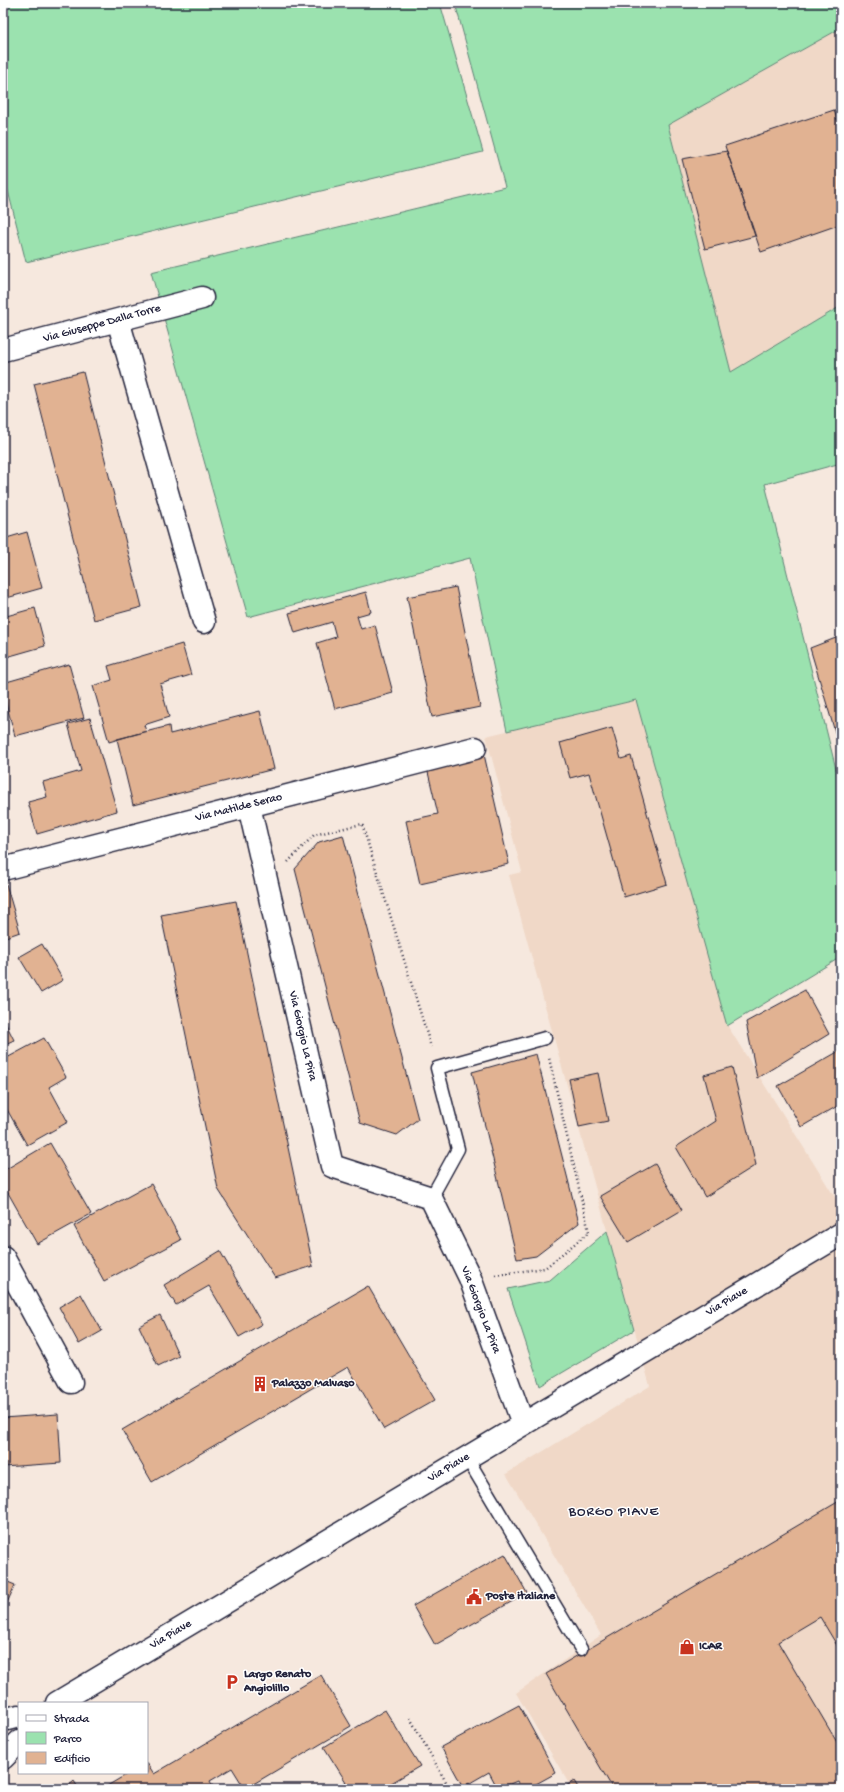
<svg xmlns="http://www.w3.org/2000/svg" width="844" height="1792" font-family="'Gochi Hand',sans-serif">
  <style>
    .built { fill: #f0d8c7 }
    .green { fill: #9be2af; stroke: #5e8275 }
    .building { fill: #e1b292; stroke: #22223b }
    .lines { fill: none; stroke-linecap: round; stroke-linejoin: round }
    .service-casing { stroke: #22223b; stroke-width: 15 }
    .minor-casing { stroke: #22223b; stroke-width: 25 }
    .tertiary-casing { stroke: #22223b; stroke-width: 25 }
    .secondary-casing { stroke: #22223b; stroke-width: 25 }
    .path { stroke: #22223b; stroke-width: 2.5; stroke-dasharray: 1 3; stroke-linecap: butt }
    .service { stroke: #fff; stroke-width: 12 }
    .minor { stroke: #fff; stroke-width: 22 }
    .tertiary { stroke: #fff; stroke-width: 22 }
    .secondary { stroke: #fff; stroke-width: 22 }
    .labels { text-anchor: middle; dominant-baseline: central; stroke-width: 3; stroke-linejoin: round; paint-order: stroke }
    .street-label { font-size: 12px; fill: #22223b; stroke: #fff }
    .poi-label { font-size: 12px; font-weight: bold; fill: #22223b; stroke: #fff; text-anchor: start }
    .quarter-label { font-size: 14px; letter-spacing: 1px; fill: #22223b; stroke: #fff }
  </style>
  <rect width="100%" height="100%" fill="#f6e8de"/>
  <filter id="ink" filterUnits="userSpaceOnUse"><feTurbulence type="fractalNoise" baseFrequency=".025" numOctaves="2"/><feDisplacementMap in="SourceGraphic" scale="8" xChannelSelector="R" yChannelSelector="G"/><feConvolveMatrix kernelMatrix="1 2 1 2 8 2 1 2 1" color-interpolation-filters="sRGB"/></filter>
  <g filter="url(#ink)">
    <!-- built -->
    <path class="built" d="M841,28V306L731,372L668,125Z
      M636,700L727,1025L841,1207V1789H572L516,1693L601,1635L506,1474L650,1386L509,875L522,872L486,736Z"/>
    <!-- green -->
    <path class="green" d="M3,3H440L483,152L26,262L3,171Z
      M455,3H841V28L668,125L731,372L841,306V463L765,484L841,789V957L727,1026L636,700L507,731L470,558L248,617L151,272L505,187Z
      M607,1231L634,1330L540,1386L508,1289L550,1280Z"/>
    <!-- building -->
    <path class="building" d="M834,110L841,132V224L761,252L725,146Z
      M727,151L755,236L705,249L682,159Z
      M83,372L142,607L94,620L34,384Z
      M27,532L42,588L3,599V539Z
      M456,587L480,707L432,717L407,597Z
      M366,592L371,612L357,616L361,629L375,625L393,693L335,709L317,643L336,637L332,622L295,633L289,613Z
      M35,608L45,646L3,658V617Z
      M841,636V752L810,648Z
      M182,644L191,675L160,684L169,717L144,725L146,731L109,742L93,686L112,680L108,666Z
      M69,664L84,718L15,736L3,692V683Z
      M260,711L274,769L133,805L117,739L169,726L170,734Z
      M90,718L117,811L37,834L28,802L47,797L43,782L81,771L68,724Z
      M612,728L621,759L631,756L667,884L624,897L589,773L570,778L560,743Z
      M483,750L509,864L420,884L406,821L438,814L426,764Z
      M343,835L418,1119L397,1135L360,1123L295,869L319,842Z
      M6,884L20,932L3,938V885Z
      M236,901L313,1266L275,1278L218,1189L161,915Z
      M42,944L63,980L41,993L19,957Z
      M805,990L829,1034L757,1078L746,1022Z
      M3,1018L14,1040L3,1045Z
      M44,1038L66,1077L49,1087L68,1122L27,1145L5,1106L3,1107V1060Z
      M841,1050V1104L801,1127L778,1086Z
      M536,1054L579,1223L536,1256L517,1259L472,1072Z
      M732,1067L756,1165L705,1197L676,1147L716,1121L704,1075Z
      M598,1073L608,1121L579,1127L569,1079Z
      M50,1143L91,1214L37,1244L3,1184V1171Z
      M655,1164L682,1210L628,1242L600,1196Z
      M151,1184L181,1240L104,1281L74,1226Z
      M220,1251L262,1324L239,1337L209,1286L176,1305L164,1285Z
      M368,1286L435,1400L384,1429L348,1367L152,1482L122,1430Z
      M81,1294L102,1331L79,1344L59,1307Z
      M160,1315L179,1356L158,1366L139,1326Z
      M58,1414L61,1463L3,1467V1418Z
      M841,1500V1652L820,1617L778,1642L841,1749V1789H613L546,1674Z
      M505,1554L527,1593L435,1645L413,1606Z
      M3,1580L15,1585L3,1612Z
      M321,1675L351,1726L245,1789L232,1768L210,1781L214,1789H102L129,1773H147V1763L154,1774Z
      M519,1705L556,1773L527,1789H521L517,1781L498,1789L489,1772L463,1787L441,1747Z
      M385,1710L420,1766L388,1785L390,1789H337L336,1788L346,1782L324,1747Z
      M74,1781L79,1789H65Z
      M574,1781L579,1789H561Z"/>
    <g class="lines">
      <defs>
        <path id="service" d="M431,1198L458,1149L437,1068L545,1038
          M467,1458L581,1649"/>
        <path id="minor" d="M118,320L204,622
          M3,350L202,298
          M249,806L332,1166L431,1198L470,1278L523,1424
          M3,869L475,748
          M3,1257L71,1382"/>
        <path id="tertiary" d="M3,1720L19,1716"/>
        <path id="secondary" d="M57,1703L841,1234
          M3,1758L19,1742"/>
      </defs>
      <!-- service casing -->
      <use href="#service" class="service-casing"/>
      <!-- minor casing -->
      <use href="#minor" class="minor-casing"/>
      <!-- tertiary casing -->
      <use href="#tertiary" class="tertiary-casing"/>
      <!-- secondary casing -->
      <use href="#secondary" class="secondary-casing"/>
      <!-- path -->
      <path class="path" d="M288,862L314,835L362,824L431,1047
        M495,1275L545,1268L589,1232L549,1058
        M410,1718L450,1789"/>
      <!-- service -->
      <use href="#service" class="service"/>
      <!-- minor -->
      <use href="#minor" class="minor"/>
      <!-- tertiary -->
      <use href="#tertiary" class="tertiary"/>
      <!-- secondary -->
      <use href="#secondary" class="secondary"/>
    </g>
  </g>
  <!-- icons -->
  <defs>
    <symbol id="building-bare" viewBox="-9 -9 18 18"><path d="M-4-6H4V6H1V3H-1V6H-4ZM-2.5-4.3h1.7v1.8h-1.7ZM.8-4.3h1.7v1.8H.8ZM-2.5-1h1.7V.8h-1.7ZM.8-1h1.7V.8H.8Z" fill="#c8321e" stroke="#fff" stroke-width="2.5" paint-order="stroke"/></symbol>
    <symbol id="civic-bare" viewBox="-9 -9 18 18"><path d="M-.6-6.5H3V-4.5H.6V-3L4-1V1h2V6H-6V1h2V-1L-.6-3ZM-1.2 2.5V6h2.4V2.5Z" fill="#c8321e" stroke="#fff" stroke-width="2.5" paint-order="stroke"/></symbol>
    <symbol id="shop-bare" viewBox="-9 -9 18 18"><path d="M-5-2.5h2.3a2.7 3.5 0 0 1 5.4 0H5L5.5 6h-11ZM-1.5-2.5h3a1.5 2.3 0 0 0-3 0Z" fill="#c8321e" stroke="#fff" stroke-width="2.5" paint-order="stroke"/></symbol>
    <symbol id="parking-bare" viewBox="-9 -9 18 18"><path d="M-3.5-5.5H1a3.5 3.5 0 0 1 0 7H-1V5.5H-3.5ZM-1-3.4V-.6H.8a1.4 1.4 0 0 0 0-2.8Z" fill="#c8321e" stroke="#fff" stroke-width="2.5" paint-order="stroke"/></symbol>
  </defs>
  <g fill-rule="evenodd">
    <use href="#building-bare" x="249" y="1373" width="22" height="22"/>
    <use href="#civic-bare" x="463" y="1586" width="22" height="22"/>
    <use href="#shop-bare" x="676" y="1636" width="22" height="22"/>
    <use href="#parking-bare" x="221" y="1671" width="22" height="22"/>
  </g>
  <g class="labels">
    <!-- street labels -->
    <g class="street-label">
      <text transform="translate(102 324) rotate(-15)">Via Giuseppe Dalla Torre</text>
      <text transform="translate(239 808) rotate(-14)">Via Matilde Serao</text>
      <text transform="translate(302 1036) rotate(77)">Via Giorgio La Pira</text>
      <text transform="translate(727 1302) rotate(-31)">Via Piave</text>
      <text transform="translate(480 1310) rotate(69)">Via Giorgio La Pira</text>
      <text transform="translate(449 1468) rotate(-31)">Via Piave</text>
      <text transform="translate(171 1635) rotate(-31)">Via Piave</text>
    </g>
    <!-- poi labels -->
    <g class="poi-label">
      <text x="272" y="1384">Palazzo Malvaso</text>
      <text x="486" y="1597">Poste italiane</text>
      <text x="699" y="1647">ICAR</text>
      <text x="244" y="1675">Largo Renato<tspan x="244" dy="14">Angiolillo</tspan></text>
    </g>
    <!-- quarter labels -->
    <g class="quarter-label">
      <text x="614" y="1512">BORGO PIAVE</text>
    </g>
  </g>
  <!-- margin -->
  <rect width="844" height="1792" fill="none" stroke="#fff" stroke-width="16"/>
  <rect x="8" y="8" width="828" height="1776" fill="none" stroke="#22223b" stroke-width="1.5" filter="url(#ink)"/>
  <!-- legend -->
  <rect x="18" y="1702" width="130" height="72" fill="#ffffff" stroke="#a7a7b1"/>
  <rect x="26" y="1715" width="20" height="6" fill="#ffffff" stroke="#a7a7b1"/>
  <text x="54" y="1722" font-size="12" fill="#22223b">Strada</text>
  <rect x="26" y="1732" width="20" height="12" fill="#9be2af" stroke="#a7a7b1"/>
  <text x="54" y="1742" font-size="12" fill="#22223b">Parco</text>
  <rect x="26" y="1752" width="20" height="12" fill="#e1b292" stroke="#a7a7b1"/>
  <text x="54" y="1762" font-size="12" fill="#22223b">Edificio</text>
</svg>
